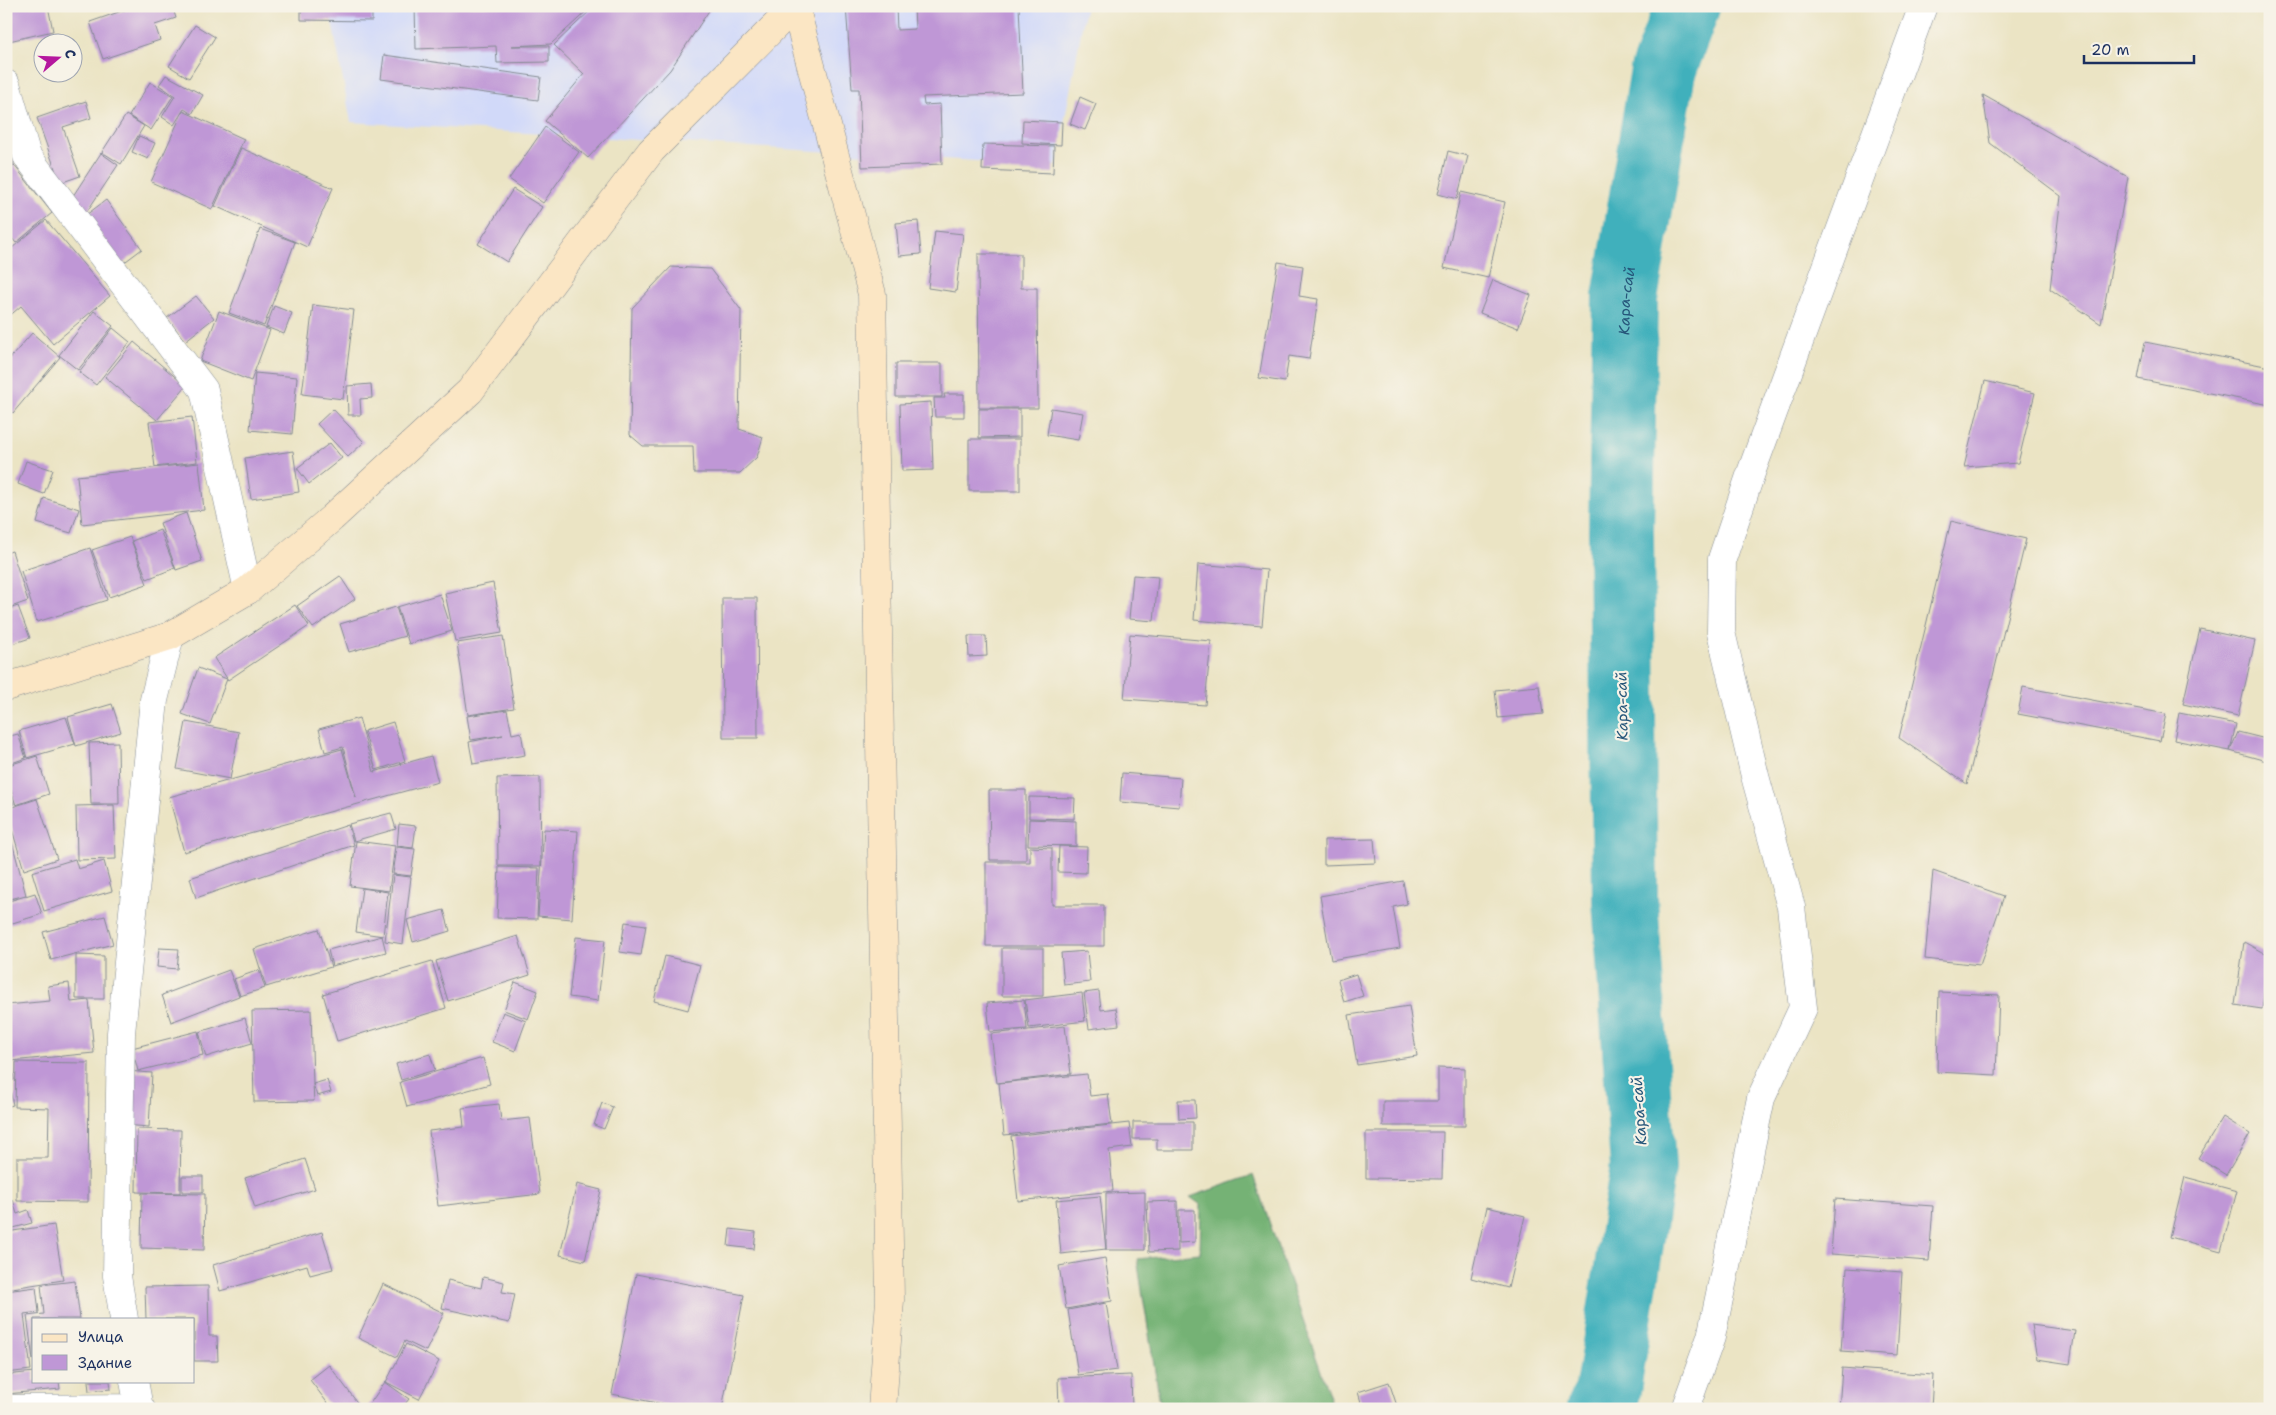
<svg xmlns="http://www.w3.org/2000/svg" width="2276" height="1415" font-family="'Shantell Sans',sans-serif">
  <style>
    .built { fill: #d1d9f9 }
    .forest { fill: #74b274; stroke: #487069 }
    .lines { fill: none; stroke-linecap: round; stroke-linejoin: round }
    .river { stroke: #41b0bc; stroke-width: 66 }
    .building { fill: #bf97d6 }
    .street-casing { stroke: #838a91; stroke-width: 29 }
    .secondary-casing { stroke: #838a91; stroke-width: 29 }
    .street { stroke: #fff; stroke-width: 28 }
    .secondary { stroke: #fbe6c4; stroke-width: 28 }
    .labels { text-anchor: middle; dominant-baseline: central; stroke-width: 4.5; stroke-linejoin: round; paint-order: stroke }
    .water-label { font-size: 15px; font-style: italic; fill: #26567a; stroke: #f7f3e8 }
  </style>
  <rect width="100%" height="100%" fill="#f7f3e8"/>
  <filter id="ink" filterUnits="userSpaceOnUse"><feTurbulence type="fractalNoise" baseFrequency=".02" numOctaves="2"/><feDisplacementMap in="SourceGraphic" scale="10" xChannelSelector="R" yChannelSelector="G"/><feConvolveMatrix kernelMatrix="1 2 1 2 8 2 1 2 1" color-interpolation-filters="sRGB"/></filter>
  <filter id="wash" filterUnits="userSpaceOnUse"><feTurbulence type="fractalNoise" baseFrequency=".0096" numOctaves="4" result="noise"/><feDisplacementMap in="SourceGraphic" scale="20" xChannelSelector="R" yChannelSelector="G"/><feGaussianBlur stdDeviation="1.12" result="paint"/><feColorMatrix in="noise" values="0 0 0 0 0 0 0 0 0 0 0 0 0 0 0 0 0 1.4 0 .05"/><feComposite in="paint" operator="in"/></filter>
  <g filter="url(#wash)">
    <rect width="100%" height="100%" fill="#ebe4c4"/>
    <!-- built -->
    <path class="built" d="M329,6H1086L1056,166L351,122Z"/>
    <!-- forest -->
    <path class="forest" d="M1253,1175L1334,1409H1161L1137,1259L1200,1253L1201,1205L1190,1197Z"/>
    <g class="lines">
      <!-- river -->
      <path class="river" id="s1" d="M1599,1409L1607,1395L1643,1167L1625,900L1621,532L1625,298L1663,71L1687,6"/>
    </g>
    <g id="blocks">
      <!-- building -->
      <path class="building" d="M6,6H48L53,31L9,41L6,29Z
        M136,6H172L176,18L155,25L160,40L103,59L90,22Z
        M301,6H372V21L301,20Z
        M415,6H592L551,44L511,46H549V62L497,63L496,46L416,49Z
        M595,6H712L670,70L588,158L545,121L584,74L554,45Z
        M846,6H896L897,30L915,29L914,6H1019L1023,93L923,97L924,105L940,104L942,164L862,167L859,89H852Z
        M195,25L215,37L189,78L169,66Z
        M384,55L541,77L538,100L381,79Z
        M166,75L203,95L192,114L184,109L174,125L162,117L175,96L159,85Z
        M150,82L173,96L151,130L129,116Z
        M1983,95L2128,177L2101,324L2050,289L2061,196L1990,143Z
        M1080,97L1096,104L1085,130L1070,124Z
        M86,101L91,118L63,127L80,176L60,183L37,118Z
        M183,111L244,139L212,209L151,182Z
        M126,115L144,126L121,164L102,152Z
        M1023,120L1062,122L1061,145L1022,143Z
        M545,127L579,152L543,203L509,179Z
        M139,136L155,143L148,159L132,152Z
        M6,140L14,165L52,213L16,243L6,231V172L14,165L6,168Z
        M983,144L1054,146L1053,173L982,170Z
        M241,148L333,188L307,247L215,206Z
        M1448,151L1468,156L1457,199L1438,194Z
        M101,153L118,165L86,213L69,202Z
        M513,189L542,207L507,262L478,244Z
        M1461,192L1505,202L1488,278L1444,268Z
        M106,200L142,249L122,264L86,215Z
        M46,220L110,296L53,344L21,306L6,319V253Z
        M918,221L921,254L899,256L896,223Z
        M260,229L295,242L264,326L229,313Z
        M935,231L963,234L956,292L928,288Z
        M978,254H1021V288H1037L1038,408H979Z
        M1278,262L1303,266L1299,296L1318,299L1309,359L1289,356L1285,382L1259,378Z
        M671,267L710,269L741,310L739,429L763,437L757,457L740,473H694L693,446H643L630,435L632,308Z
        M1493,280L1531,295L1518,328L1480,313Z
        M196,296L214,318L185,341L167,318Z
        M313,305L354,310L343,399L302,394Z
        M274,306L292,313L284,334L266,327Z
        M94,311L113,326L78,370L59,355Z
        M219,311L270,330L251,381L200,361Z
        M113,328L130,342L96,385L79,372Z
        M32,333L60,357L13,413L6,408V363Z
        M134,342L186,386L157,420L105,377Z
        M2145,342L2270,367V405L2138,379Z
        M896,363H942V397H896Z
        M255,373L297,377L292,434L250,430Z
        M1985,381L2035,393L2018,463L1964,467Z
        M371,384L372,398L360,399L361,415H348L347,386Z
        M944,394H964V417H935L934,398H945Z
        M931,402L933,470L902,471L900,404Z
        M1051,408L1083,413L1078,440L1047,435Z
        M333,409L364,442L348,457L317,424Z
        M979,409H1020V437L979,438Z
        M192,417L197,462L155,467L149,422Z
        M969,439H1020V491H969Z
        M330,443L342,458L309,484L297,468Z
        M293,451L299,492L251,499L245,458Z
        M26,461L53,470L44,494L18,484Z
        M199,463L204,510L82,524L77,476Z
        M44,498L79,509L71,533L37,523Z
        M186,513L202,561L176,570L160,523Z
        M1951,521L2026,539L1967,784L1899,738Z
        M160,530L175,568L147,579L132,541Z
        M130,537L147,584L109,597L92,550Z
        M90,548L107,600L37,622L21,571Z
        M12,551L28,601L11,607L6,592V553Z
        M1198,564L1267,570L1262,626L1194,620Z
        M1133,575L1158,577L1154,621L1129,619Z
        M340,576L355,599L313,628L297,606Z
        M493,583L502,633L455,641L445,593Z
        M440,594L452,631L409,644L397,607Z
        M722,598H757L758,738H723Z
        M295,605L309,626L228,680L214,658Z
        M18,606L30,638L6,646V610Z
        M396,607L405,636L349,652L340,624Z
        M2200,629L2255,641L2238,716L2183,704Z
        M1130,634L1211,641L1205,705L1124,699Z
        M503,636L514,708L468,715L457,643Z
        M968,636H986L987,656L969,657Z
        M198,668L227,679L210,724L182,714Z
        M1539,686L1543,714L1498,718L1495,690Z
        M2023,687L2166,714L2160,741L2018,714Z
        M112,704L121,732L76,746L68,717Z
        M507,710L512,734L521,732L525,755L473,764L469,742L503,735L471,740L467,716Z
        M2179,713L2236,724L2230,751L2174,740Z
        M66,717L75,744L27,758L19,731Z
        M359,718L374,772L431,756L438,782L184,852L169,797L342,749L356,798L343,747L325,752L319,729Z
        M186,722L239,732L230,779L177,769Z
        M393,722L405,761L376,770L364,731Z
        M2238,732L2270,740V762L2230,751Z
        M18,734L26,758L6,765V737Z
        M118,742L119,804H91L89,743Z
        M37,756L49,794L16,805L6,776V766Z
        M1122,773L1181,778L1179,807L1120,802Z
        M540,777L541,866H498L497,778Z
        M6,782L14,804L6,806Z
        M989,790H1026V860H990Z
        M1029,797L1075,798L1074,819L1029,818Z
        M37,799L57,859L24,870L6,809Z
        M114,805L116,859L77,860L76,806Z
        M391,813L396,829L354,841L349,824Z
        M6,819L26,895L6,900Z
        M1029,819L1076,821V846L1028,845Z
        M399,824L416,826L413,848L397,846Z
        M348,825L354,845L196,898L190,878Z
        M544,829L578,831L572,919L538,916Z
        M1374,839L1376,863L1324,865V840Z
        M356,841L395,846L389,891L350,886Z
        M1059,846L1087,847L1086,873L1058,872Z
        M397,847L415,849L411,876L393,874Z
        M1030,847L1052,848V905H1104V946H986V862H1030Z
        M75,859L78,869L104,861L112,891L44,911L32,872Z
        M499,867L539,868L537,919L497,918Z
        M1933,871L2004,896L1980,965L1925,959Z
        M393,875L411,877L403,944L385,941Z
        M1403,881L1407,904L1393,907L1400,948L1331,960L1320,896Z
        M362,888L388,892L383,936L356,932Z
        M35,893L42,914L6,925V902Z
        M444,910L450,931L413,942L407,920Z
        M105,916L113,944L51,960L43,932Z
        M625,922L646,925L641,955L620,952Z
        M319,929L331,967L266,987L254,949Z
        M382,936L386,952L332,966L328,950Z
        M518,936L530,975L448,1001L436,961Z
        M576,937L605,940L598,1001L569,997Z
        M2244,942L2269,956L2262,1009L2235,1005Z
        M159,948L179,949L177,969L157,967Z
        M1002,948H1043V996H1002Z
        M1087,951L1090,982L1064,985L1061,953Z
        M76,955L104,956V999H76Z
        M665,956L700,965L688,1010L654,1001Z
        M432,961L446,1008L337,1041L323,994Z
        M229,970L239,996L171,1022L162,995Z
        M259,970L265,988L240,996L234,979Z
        M1356,974L1363,996L1344,1002L1338,980Z
        M515,982L538,991L528,1019L504,1010Z
        M69,983L71,1002L89,1000L94,1053L11,1061L14,1080L6,1081V1035L11,1056L6,1005L50,1001L48,986Z
        M1099,991L1101,1010L1116,1008L1119,1025L1089,1029L1084,993Z
        M1939,992L1999,995L1996,1075L1937,1072Z
        M1082,993L1085,1021L1029,1028L1025,1000Z
        M1024,1000L1027,1029L990,1032L987,1003Z
        M1409,1006L1417,1056L1357,1065L1349,1015Z
        M311,1010L313,1084L327,1080L331,1092L317,1096L313,1084L314,1101L254,1102L252,1011Z
        M503,1012L526,1021L515,1051L492,1042Z
        M245,1018L252,1043L206,1057L199,1032Z
        M1065,1026L1071,1074L997,1083L991,1034Z
        M198,1031L203,1055L138,1071L132,1048Z
        M430,1054L435,1070L401,1080L396,1064Z
        M483,1058L490,1084L407,1107L400,1082Z
        M16,1062L89,1063L88,1202L17,1201V1158H48L49,1108L15,1107Z
        M1438,1067L1465,1068V1126H1383V1101H1438Z
        M127,1071L152,1073L149,1127L124,1125Z
        M1087,1074L1090,1096L1108,1094L1112,1124L1004,1135L999,1083Z
        M9,1084L13,1105L6,1107V1085Z
        M1178,1100H1195L1196,1118L1179,1119Z
        M602,1103L613,1107L604,1129L594,1125Z
        M499,1104L501,1121L530,1118L540,1194L438,1206L429,1131L464,1127L462,1108Z
        M2223,1117L2250,1134L2226,1175L2198,1158Z
        M1133,1122H1193V1150H1157V1139H1133Z
        M1129,1123L1132,1147L1109,1150L1113,1191L1018,1201L1011,1136Z
        M137,1129L181,1130L180,1193L136,1192Z
        M1366,1132H1443L1442,1179L1366,1178Z
        M305,1159L315,1189L255,1208L245,1178Z
        M182,1176H203V1192H182Z
        M2185,1177L2237,1191L2221,1251L2170,1237Z
        M577,1184L601,1190L585,1261L560,1255Z
        M1145,1192V1250H1106V1193Z
        M142,1193L205,1194L204,1250L141,1248Z
        M1100,1196L1106,1249L1061,1254L1056,1200Z
        M1835,1199L1933,1206L1929,1261L1831,1254Z
        M13,1200L17,1214L28,1210L32,1223L6,1230V1202Z
        M1177,1201L1178,1251L1149,1252L1147,1202Z
        M1487,1207L1525,1216L1508,1288L1471,1278Z
        M1179,1210H1195V1242L1179,1243Z
        M54,1225L63,1280L6,1289V1232Z
        M730,1229L756,1232L754,1249L728,1246Z
        M322,1232L333,1269L310,1275L307,1265L220,1291L213,1265Z
        M1105,1258L1112,1301L1066,1309L1059,1266Z
        M1847,1268L1902,1272L1897,1355L1841,1351Z
        M636,1274L744,1295L722,1409H687L612,1394Z
        M483,1277L504,1282L502,1292L515,1294L509,1323L442,1308L448,1280L481,1288Z
        M75,1281L80,1319H34L33,1360L27,1316L44,1314L41,1285Z
        M383,1284L444,1313L426,1351L405,1341L397,1357L358,1338Z
        M208,1286L209,1336H217L218,1361H194V1319H146L145,1287Z
        M36,1287L39,1312L24,1314L31,1370L6,1373V1291Z
        M1106,1303L1117,1370L1078,1375L1068,1310Z
        M2031,1325L2075,1331L2070,1364L2037,1359Z
        M406,1344L439,1361L419,1399L386,1382Z
        M329,1365L362,1409H332L310,1380Z
        M1842,1368L1933,1375L1931,1409H1839Z
        M34,1372V1381H59L60,1389L6,1394V1375Z
        M1131,1375L1132,1409H1059L1058,1378Z
        M88,1381H110L111,1389L89,1391Z
        M385,1382L409,1399L401,1409H366Z
        M1389,1382L1398,1409H1363L1358,1392Z"/>
    </g>
  </g>
  <g filter="url(#ink)">
    <use href="#blocks" fill-opacity="0" stroke="#838a91" stroke-width="1"/>
    <g class="lines">
      <defs>
        <path id="street" d="M6,84L27,156L204,390L248,590
          M124,1319L117,1276L121,1033L154,700L170,636
          M134,1381L139,1408L141,1409
          M6,1409L139,1408
          M1685,1409L1711,1337L1761,1098L1803,1008L1791,907L1755,776L1721,632L1722,559L1752,470L1923,6"/>
        <path id="secondary" d="M795,6L872,294L890,1300L882,1409
          M6,687L170,636L248,590L332,518L470,391L651,151L795,6"/>
      </defs>
      <!-- street casing -->
      <use href="#street" class="street-casing"/>
      <!-- secondary casing -->
      <use href="#secondary" class="secondary-casing"/>
      <!-- street -->
      <use href="#street" class="street"/>
      <!-- secondary -->
      <use href="#secondary" class="secondary"/>
    </g>
  </g>
  <g class="labels">
    <!-- water labels -->
    <g class="water-label">
      <text stroke="none"><textPath href="#s1" startOffset="1114">Кара-сай</textPath></text>
      <text transform="translate(1622 706) rotate(-91)">Кара-сай</text>
      <text transform="translate(1639 1111) rotate(-94)">Кара-сай</text>
    </g>
  </g>
  <!-- margin -->
  <rect width="2276" height="1415" fill="none" stroke="#f7f3e8" stroke-width="25"/>
  <!-- legend -->
  <rect x="32" y="1318" width="162" height="65" fill="#f7f3e8" stroke="#9fa5b1"/>
  <rect x="42" y="1334" width="25" height="8" fill="#fbe6c4" stroke="#9fa5b1"/>
  <text x="78" y="1342" font-size="15" fill="#1b2f5e">Улица</text>
  <rect x="42" y="1355" width="25" height="15" fill="#bf97d6" stroke="#9fa5b1"/>
  <text x="78" y="1368" font-size="15" fill="#1b2f5e">Здание</text>
  <!-- north arrow -->
  <g transform="translate(58 58) rotate(71)"><circle r="24" fill="#f7f3e8" stroke="#9fa5b1"/>
  <path d="M0-4L9 19L0 12L-9 19Z" fill="#b5179e"/>
  <text y="-8" font-size="14" font-weight="bold" text-anchor="middle" fill="#1b2f5e">С</text>
  </g>
  <!-- scale -->
  <path d="M2084 55v8h110v-8" fill="none" stroke="#1b2f5e" stroke-width="2.5"/>
  <text x="2091" y="55" font-size="15" fill="#1b2f5e" stroke="#f7f3e8" stroke-width="4" paint-order="stroke">20 m</text>
</svg>
